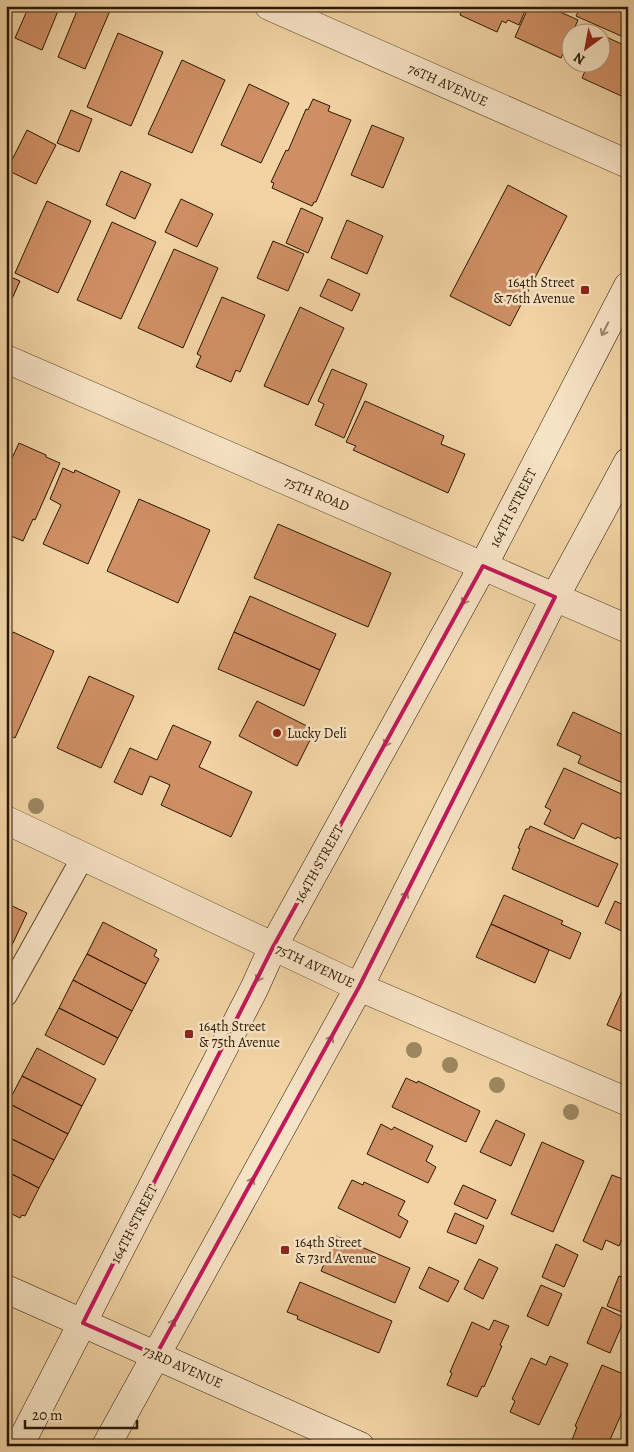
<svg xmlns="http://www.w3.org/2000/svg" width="634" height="1452" font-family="Alegreya,serif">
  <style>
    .building { fill: #cf8f64; stroke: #2b1702 }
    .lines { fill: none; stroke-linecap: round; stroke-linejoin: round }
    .lane-casing { stroke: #5c462a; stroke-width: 24 }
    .street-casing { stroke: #5c462a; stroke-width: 29 }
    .secondary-casing { stroke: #2b1702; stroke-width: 29 }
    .lane { stroke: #f6e2c4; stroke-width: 22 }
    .street { stroke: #f6e2c4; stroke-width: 28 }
    .secondary { stroke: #f6e2c4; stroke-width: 28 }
    .tree { fill: #9c8760 }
    .oneway { stroke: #9b876d }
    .marked { fill: none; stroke: #c2185b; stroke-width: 4; stroke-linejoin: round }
    .poi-dot { fill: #8f2418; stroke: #f6e2c4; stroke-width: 2 }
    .labels { text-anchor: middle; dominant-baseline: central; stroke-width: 5; stroke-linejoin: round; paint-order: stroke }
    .street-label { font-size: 14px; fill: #2b1702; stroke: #f6e2c4 }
    .poi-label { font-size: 14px; fill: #2b1702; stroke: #f6e2c4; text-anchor: start }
  </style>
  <rect width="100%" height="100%" fill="#f1d3a4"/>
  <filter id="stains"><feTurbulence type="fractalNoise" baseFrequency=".004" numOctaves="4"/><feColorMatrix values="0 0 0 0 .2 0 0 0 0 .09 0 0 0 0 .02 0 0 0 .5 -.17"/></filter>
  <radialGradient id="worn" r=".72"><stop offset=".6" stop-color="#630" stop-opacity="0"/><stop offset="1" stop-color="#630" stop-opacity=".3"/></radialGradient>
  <!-- building -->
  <path class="building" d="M29,6H60L42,50L15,38Z
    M79,6H112L85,69L58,57Z
    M464,6H527L519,25L508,20L506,23L502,21L497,32L460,15Z
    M529,6H547L578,20L561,58L515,37Z
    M581,6H628V39L576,16Z
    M118,33L163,52L131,126L87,107Z
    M602,35L628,47V99L582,78L589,62H602Z
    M182,60L225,80L192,153L148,134Z
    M249,84L289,103L261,163L221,145Z
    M313,99L330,106L328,111L351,120L316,202H314L312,206L272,188L274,183L271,182L286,150L288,151L306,109L308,110Z
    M71,110L92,119L79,152L57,143Z
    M372,125L404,138L383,188L351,175Z
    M27,130L56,145L36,184L7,170Z
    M121,171L151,184L135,219L106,205Z
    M508,185L567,216L510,326L450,296Z
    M181,199L213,214L197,247L165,232Z
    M47,201L91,221L58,293L15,273Z
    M301,208L323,218L308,253L286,243Z
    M347,220L383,236L367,274L331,258Z
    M112,222L156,242L121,319L77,300Z
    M273,241L304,254L288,291L257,278Z
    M174,249L218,268L183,348L138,328Z
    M6,275L20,281L7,310H6Z
    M328,279L360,294L352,311L320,296Z
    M222,297L265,315L240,372L236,370L231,382L196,367L201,356L197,354Z
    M300,307L344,328L308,405L264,386Z
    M332,369L367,384L344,438L315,425L324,404L318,401Z
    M365,401L444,436L441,444L465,454L448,493L353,450L356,446L346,442Z
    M19,443L46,455V457L60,463L35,520L33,519L23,541L6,534V471Z
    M63,468L74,473L75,470L120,491L88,564L43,544L61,505L50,499Z
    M139,499L210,530L178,603L107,571Z
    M278,524L391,573L368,627L254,578Z
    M250,596L336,634L320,670L234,632Z
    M13,632L54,651L15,738L6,734V648Z
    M234,632L320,670L304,706L218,669Z
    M89,676L134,696L101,768L57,748Z
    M257,701L315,730L297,766L239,736Z
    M573,712L628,737V779L625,784L578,763L581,756L557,745Z
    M173,725L211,742L199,767L252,792L231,837L161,805L170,785L150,776L142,795L114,782L130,748L157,760Z
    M564,768L628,797V842L617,837L616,839L582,823L574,839L544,824L551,810L545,807Z
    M530,826L618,864L598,907L512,869L520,849L518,848L526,829H529Z
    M504,895L563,921L561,924L581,933L570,959L491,924Z
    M615,901L628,907V934L605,923Z
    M6,903L27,913L6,958Z
    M103,922L157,950L154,956L159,959L146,984L87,954Z
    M491,924L549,950L535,983L476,957Z
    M87,954L146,984L132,1011L73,980Z
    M628,978V1034L607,1025Z
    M73,980L132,1011L118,1038L59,1008Z
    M59,1008L118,1038L104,1065L45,1035Z
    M37,1048L96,1079L82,1106L22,1076Z
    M22,1076L82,1106L68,1134L8,1103Z
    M406,1078L417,1083L418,1081L480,1111L466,1142L392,1107Z
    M8,1103L68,1134L54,1160L6,1136V1106Z
    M496,1120L525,1134L511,1166L480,1152Z
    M381,1124L392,1130L394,1127L433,1146L426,1161L436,1167L428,1183L367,1154Z
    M6,1136L54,1160L39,1188L6,1171Z
    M542,1142L584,1161L553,1232L511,1214Z
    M6,1171L39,1188L25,1216L22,1215L20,1218L6,1211Z
    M612,1175L628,1181V1226L619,1246L606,1240L602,1250L583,1241Z
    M352,1180L363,1185L364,1182L405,1201L398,1215L408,1221L400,1238L338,1208Z
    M463,1185L496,1200L487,1219L454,1204Z
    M455,1213L484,1226L476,1244L447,1232Z
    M336,1236L410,1268L395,1303L321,1271Z
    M556,1244L578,1255L564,1287L542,1277Z
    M479,1259L498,1268L483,1299L464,1289Z
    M429,1267L459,1281L448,1302L419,1288Z
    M619,1276L628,1279V1303L624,1313L607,1306Z
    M300,1282L392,1321L379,1353L297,1319L298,1316L287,1312Z
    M541,1285L562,1294L548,1326L527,1316Z
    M602,1307L625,1318L610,1353L587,1343Z
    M494,1320L509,1326L500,1345L502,1346L484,1387L482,1386L477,1397L447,1385L452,1373L450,1372L472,1322L489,1330Z
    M550,1356L568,1364L539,1425L510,1412L515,1401L512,1399L531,1358L546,1365Z
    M602,1365L628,1376V1399L609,1442L607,1441L604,1446H586L572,1440L577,1427L575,1426Z"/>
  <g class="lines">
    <defs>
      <path id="lane" d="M6,995L83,857"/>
      <path id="street" d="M269,6L628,164
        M6,359L628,629
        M6,820L359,987L628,1102"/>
      <path id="secondary" d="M6,1289L360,1446
        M19,1446L254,989L273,947L483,566L628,286
        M106,1446L359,987L555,597L628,462"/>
    </defs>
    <!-- lane casing -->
    <use href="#lane" class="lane-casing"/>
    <!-- street casing -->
    <use href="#street" class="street-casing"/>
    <!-- secondary casing -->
    <use href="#secondary" class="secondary-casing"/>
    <!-- lane -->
    <use href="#lane" class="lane"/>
    <!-- street -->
    <use href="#street" class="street"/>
    <!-- secondary -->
    <use href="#secondary" class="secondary"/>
  </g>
  <!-- trees -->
  <g class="tree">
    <circle cx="36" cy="806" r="8"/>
    <circle cx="414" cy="1050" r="8"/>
    <circle cx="450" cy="1065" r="8"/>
    <circle cx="497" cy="1085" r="8"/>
    <circle cx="571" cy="1112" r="8"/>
  </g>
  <!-- one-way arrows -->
  <defs><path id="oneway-shaft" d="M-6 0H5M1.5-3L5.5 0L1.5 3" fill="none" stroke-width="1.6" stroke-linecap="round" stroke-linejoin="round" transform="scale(1.25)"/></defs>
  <g class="oneway">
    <use href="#oneway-shaft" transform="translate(605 329) rotate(117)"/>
    <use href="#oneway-shaft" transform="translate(466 598) rotate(118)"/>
    <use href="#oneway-shaft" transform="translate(388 740) rotate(119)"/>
    <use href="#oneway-shaft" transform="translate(404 898) rotate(-63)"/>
    <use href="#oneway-shaft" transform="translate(260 975) rotate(115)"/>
    <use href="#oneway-shaft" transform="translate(329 1042) rotate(-61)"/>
    <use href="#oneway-shaft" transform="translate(250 1184) rotate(-61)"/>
    <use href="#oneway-shaft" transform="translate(171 1326) rotate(-62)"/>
  </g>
  <!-- marked area -->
  <path class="marked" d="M483,566L555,597L359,987L156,1355L83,1323L273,947Z"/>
  <!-- markers -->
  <g class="poi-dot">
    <rect x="580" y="285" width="10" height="10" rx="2.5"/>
    <circle cx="277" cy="733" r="5"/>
    <rect x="184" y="1029" width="10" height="10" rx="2.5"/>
    <rect x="280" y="1245" width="10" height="10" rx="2.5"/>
  </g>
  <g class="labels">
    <!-- street labels -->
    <g class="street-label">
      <text transform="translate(448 85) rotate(24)">76TH AVENUE</text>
      <text transform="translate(317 494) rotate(23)">75TH ROAD</text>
      <text transform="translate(513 508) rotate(-63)">164TH STREET</text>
      <text transform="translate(319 864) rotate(-61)">164TH STREET</text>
      <text transform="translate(315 966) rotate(25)">75TH AVENUE</text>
      <text transform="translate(134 1224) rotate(-63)">164TH STREET</text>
      <text transform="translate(183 1367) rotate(24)">73RD AVENUE</text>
    </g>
    <!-- poi labels -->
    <g class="poi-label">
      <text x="575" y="282" text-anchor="end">164th Street<tspan x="575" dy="16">&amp; 76th Avenue</tspan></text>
      <text x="287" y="733">Lucky Deli</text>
      <text x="199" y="1026">164th Street<tspan x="199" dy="16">&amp; 75th Avenue</tspan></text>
      <text x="295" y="1242">164th Street<tspan x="295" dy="16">&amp; 73rd Avenue</tspan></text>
    </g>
  </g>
  <!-- margin -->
  <rect width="634" height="1452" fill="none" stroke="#f1d3a4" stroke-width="25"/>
  <rect x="8" y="8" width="619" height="1437" fill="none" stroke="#2b1702" stroke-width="2.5"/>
  <rect x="12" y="12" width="609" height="1427" fill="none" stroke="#2b1702"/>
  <!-- north arrow -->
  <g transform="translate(586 48) rotate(212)"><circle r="24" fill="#f6e2c4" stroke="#a59176"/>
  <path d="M0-4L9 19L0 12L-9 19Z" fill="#8f2418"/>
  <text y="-8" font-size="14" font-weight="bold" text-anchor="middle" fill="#2b1702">N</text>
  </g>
  <!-- scale -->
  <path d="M25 1420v8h112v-8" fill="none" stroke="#2b1702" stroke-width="2.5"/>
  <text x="32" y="1420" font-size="15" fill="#2b1702" stroke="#f6e2c4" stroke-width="4" paint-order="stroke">20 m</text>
  <rect width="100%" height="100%" filter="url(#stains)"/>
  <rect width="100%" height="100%" fill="url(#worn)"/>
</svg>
